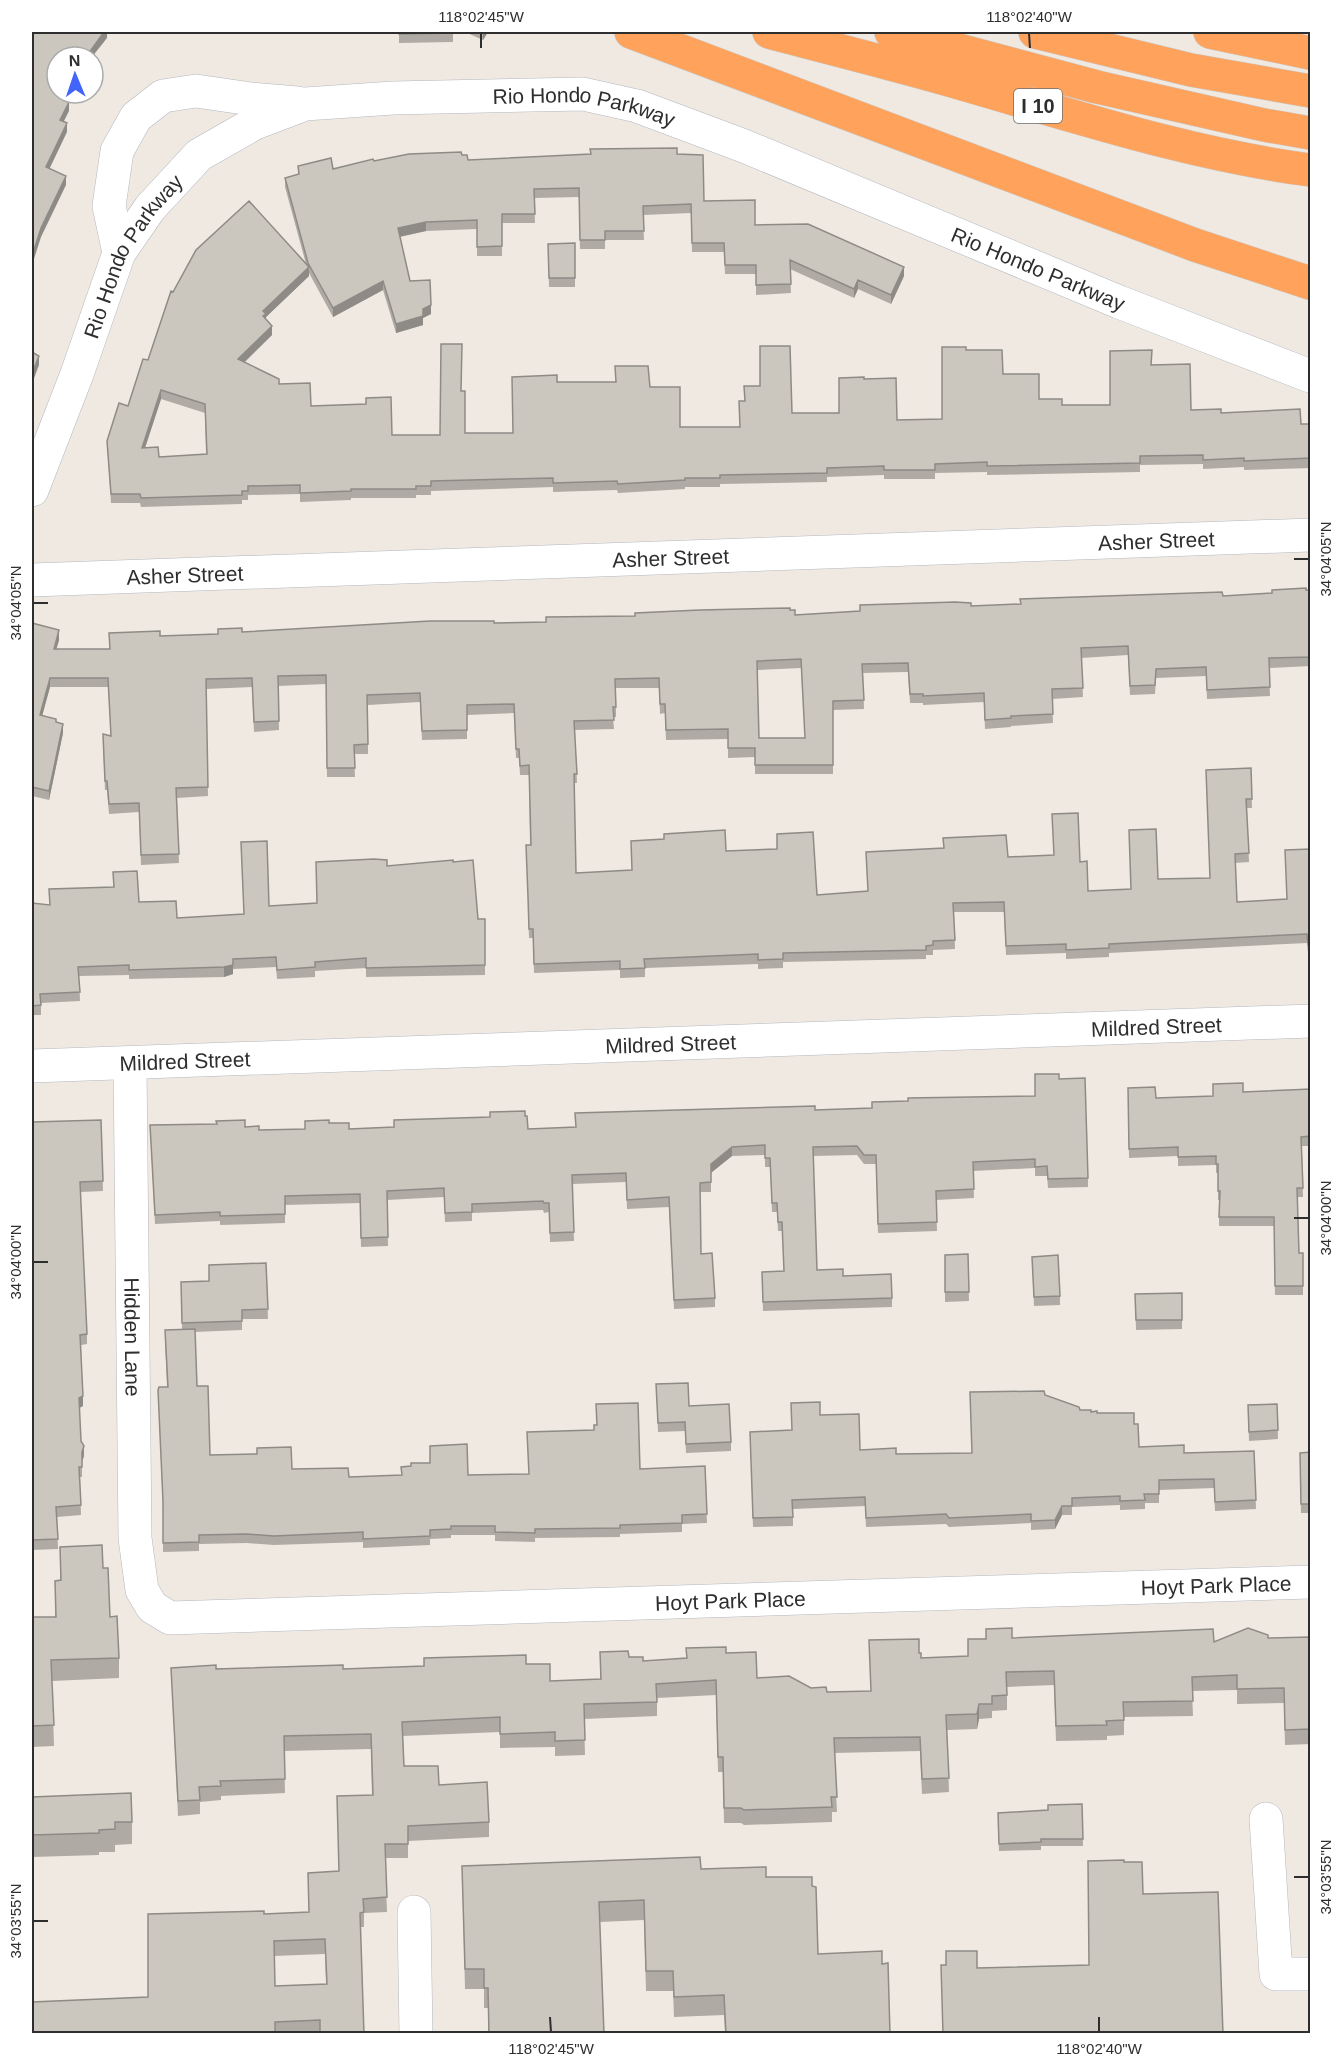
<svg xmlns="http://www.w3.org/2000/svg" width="1342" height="2065" font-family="Arial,sans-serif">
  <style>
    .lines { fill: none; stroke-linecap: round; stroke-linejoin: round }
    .minor-casing { stroke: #b4b7c1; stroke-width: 34 }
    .highway-casing { stroke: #c9c9c9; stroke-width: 34 }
    .minor { stroke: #fff; stroke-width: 33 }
    .highway { stroke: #ffa35c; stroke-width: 33 }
    .wall { fill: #afaba4; fill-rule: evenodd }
    .shaded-wall { fill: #8e8b86 }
    .building { fill: #cbc7bf; stroke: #8e8b86; stroke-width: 1.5; fill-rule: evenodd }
    .ticks { fill: none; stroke: #2e2e2e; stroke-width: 2 }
    .labels { text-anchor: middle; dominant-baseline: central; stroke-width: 6; stroke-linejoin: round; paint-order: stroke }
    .shield { fill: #fff; stroke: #6d6d6d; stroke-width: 1.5 }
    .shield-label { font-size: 20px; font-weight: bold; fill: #2e2e2e }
    .street-label { font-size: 21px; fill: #2e2e2e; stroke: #fff }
    .neatline { fill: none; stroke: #2e2e2e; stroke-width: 2 }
    .ticks-label { font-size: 15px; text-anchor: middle; fill: #2e2e2e }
  </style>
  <rect width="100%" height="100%" fill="#efe9e1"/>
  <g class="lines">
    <defs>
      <g id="minor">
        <path d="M119,253L109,206L117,151L136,117L163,96L196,91L251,99L297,103"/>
        <path id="s1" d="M32,490L77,374L119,253L150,208L199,155L255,123L305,104L393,98L583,94L637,106L744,146L1119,302L1310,376"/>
        <path id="s2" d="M32,580L1310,535"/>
        <path id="s3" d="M130,1064L135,1538L142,1590L152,1607L170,1618L1310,1582"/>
        <path id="s4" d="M32,1066L1310,1021"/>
        <path d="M1266,1819L1276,1974H1310"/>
        <path d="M414,1912L416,2034"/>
      </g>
      <path id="highway" d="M631,32L1195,245L1310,283
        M769,32C829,48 889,63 949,80C1068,114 1187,154 1310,170
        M891,32L1097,87L1264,125L1310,133
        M1035,32L1191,70L1310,91
        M1210,32L1310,53"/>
    </defs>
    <!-- minor casing -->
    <use href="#minor" class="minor-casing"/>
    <!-- highway casing -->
    <use href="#highway" class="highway-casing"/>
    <!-- minor -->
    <use href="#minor" class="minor"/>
    <!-- highway -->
    <use href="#highway" class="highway"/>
  </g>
  <!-- wall -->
  <path class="wall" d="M399,32H453V42L399,43Z
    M465,32H488L483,40Z
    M677,154L704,201L755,225L904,276L891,304L858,289L854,298L790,269L791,293L756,295V274H725L724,252H692L691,213L643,215L644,240H605V249H580L579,197L534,198L535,223H502V256H477V229L426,231L400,237L410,281L431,314L423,318V325L396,333L383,290L333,317L309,273V276L266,317V320L272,335L245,362L311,406L392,435H440L462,391L465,433H513L557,382L650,387L680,427H739L792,413H839L864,379L897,420L942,419L966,350L1003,374L1039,399L1062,405H1110L1151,365L1191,410L1221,413L1301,424H1311V468L1244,470V467L1203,469V464L1140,465V472L987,475V472L935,473V479H884V475L827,477V482L720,484V487H685V489L618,493L617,490L553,492V487L431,491V495H416V498H351V500L300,502V494L248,495V500H242V504L141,507L140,503H111L107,441L128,406L148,360L173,292L306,264L285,187V178L298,174V166L333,169L374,161L462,155L468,160ZM161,399L205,413L206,454L159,457L145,448Z
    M548,244L575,278V287H549Z
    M1311,590V666L1269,668L1270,696L1207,699L1206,676L1156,678L1155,694L1130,695L1128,655L1081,658L1083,697L1052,699L1053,723L1011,726V727L985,729L984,702L923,705V703H910L908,672L863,673L864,709L833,710V774H755V757L728,758V739L666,740L665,713L660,714L659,688H616V717H613L614,729L575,730L577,783H574L576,873L632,870L726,851L777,849V834L817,895L868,891L866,852L1008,857L1080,862L1088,891L1131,889L1158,879L1210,878L1251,768L1252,808H1247L1249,862L1235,863L1237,902L1286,899L1311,849V953H1308L1307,943L1109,953V957L1066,959V953L1006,955L1004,912H954L955,949L933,950V955H926V959L783,962V968L758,969V964L645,968V977L620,978V970L534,973L533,938H529L528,907L530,845L529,775H520L519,758H516L514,713L467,715V739L422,740L420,702L368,705V754H354L355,777H327L326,684L278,686L279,730L254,732L252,687L206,689L208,796L177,798L179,863L141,865L139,812L109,814L107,790H105L103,743L111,736L108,687H50L42,715L56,722L63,733L49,800L32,796V623L59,640L56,649H109L160,636L218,634L242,632L546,622L635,616L790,610L795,615L971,606L1223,596L1272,593ZM801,668L805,738H759L757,670Z
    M387,866L478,919H485V975L366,977V968L315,971V977L277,979L276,967L233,969V974L224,977L129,979V975L79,976L80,1001L41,1003V1015H32V903L49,905L113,887V872L139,902L177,918L243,914L269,906L317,903Z
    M1059,1079L1088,1178V1187L1048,1188L1047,1176H1035V1168L973,1171L974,1198L936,1200L937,1231L878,1233L876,1164H864L857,1155L813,1156L817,1270L843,1276L892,1298V1307L763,1311L762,1272H784L782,1231H778L777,1212H772L770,1167H765V1155L732,1156L711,1172V1192H700L701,1254L715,1298V1307L674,1309L669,1207L627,1209L626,1182L572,1184L574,1241L550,1242L549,1212L544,1213L543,1210L472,1213V1221L445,1222L444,1197L387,1200L388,1246L361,1247L360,1203L285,1205V1223L220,1225V1221L155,1224L150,1125L245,1127L259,1130L305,1129L329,1123L349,1129L394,1127L525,1116L528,1129L575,1127L815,1110L872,1108L1035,1096Z
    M1128,1088L1156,1098L1213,1096L1243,1092L1311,1089V1146H1302L1303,1197H1297L1299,1253H1303V1295H1275L1274,1226H1219V1200H1218V1173H1216V1165L1178,1166V1156L1129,1158Z
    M101,1120L103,1191L80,1192L87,1334V1344L81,1345L83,1406L79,1408L81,1441L84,1456L82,1461V1477H80L81,1515L57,1517L58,1549L32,1550V1122Z
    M968,1254L969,1301L945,1302V1255Z
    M1032,1257L1060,1296V1305L1034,1306Z
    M266,1263L268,1319H242V1330L195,1332L197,1386L210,1455L292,1469L349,1477L528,1474L705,1466L707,1523L682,1524V1532L620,1534V1537L535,1538V1542L495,1541V1535H451V1538L430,1539V1545L363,1548V1542L274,1545L247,1543L199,1544V1551L163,1552V1509L158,1390L167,1387L165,1339L182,1329L181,1282L209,1281Z
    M1182,1293V1329L1136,1330L1135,1294Z
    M656,1384L689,1406L731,1442V1451L686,1453L685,1431L658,1432Z
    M1045,1395L1080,1410L1097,1413L1134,1424L1139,1447L1184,1453L1254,1451L1256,1509L1215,1511L1214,1488L1159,1490V1503H1145V1509L1120,1510V1505L1072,1507V1515H1062L1055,1529L1031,1530V1523L949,1527L946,1524L866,1527L865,1506L793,1509V1526L753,1527L750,1432L792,1430L820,1415L860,1450L896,1454L971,1453Z
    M1277,1404L1278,1439L1249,1441L1248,1405Z
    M1311,1452V1513H1301L1300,1453Z
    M60,1547L103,1568L110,1617L119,1658V1678L52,1681L54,1746L32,1747V1617H55V1581L60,1580Z
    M1311,1637V1744L1285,1745L1284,1703L1237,1704V1690L1192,1691L1193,1716L1124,1717V1735L1107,1736V1740L1056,1741L1054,1685L1007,1687V1710L992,1711V1718L979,1719L977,1729L947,1730L949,1792L922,1794L920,1751L834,1753L837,1812H832V1822L744,1825L741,1823H724L723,1772H718L716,1695L657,1698V1716L584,1719L585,1755L555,1756V1747L500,1748V1732L403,1736L404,1766L439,1785L489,1822V1837L408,1841V1858H385L387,1912L364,1913V1927H360L364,2034H32L148,1997L264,1914L309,1912L308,1873L339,1871L372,1795L371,1749L284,1751L285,1793L221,1796V1800L200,1802V1814L178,1816L171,1668L343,1669L526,1664L550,1681L600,1679V1652L643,1661L686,1658L726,1653L757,1678L811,1688L827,1692L870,1691L919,1653L921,1658L968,1656V1639L1012,1638L1214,1642ZM325,1954L326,1984L275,1986L274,1956Z
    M32,1797L132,1822V1844L115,1845V1852H99V1855L32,1857Z
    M1082,1804L1083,1846H1041V1850L999,1851L998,1813L1048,1810Z
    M462,1866L701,1869L766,1877L812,1886L818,1954L882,1964L890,2034H725L724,2015L674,2017L673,1991H646L644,1920L600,1922L604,2034H488V2008H484V1989H465Z"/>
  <!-- shaded-wall -->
  <path class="shaded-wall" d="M104,32H107V38L92,57H86Z
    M483,32H488L483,40Z
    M68,93H74L63,108V99Z
    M69,102V111L60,129V120Z
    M67,123V132L46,176V167Z
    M66,176V185L41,237L32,265V256L41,228Z
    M426,222V231L398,237V228Z
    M309,267V276L266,317V323L263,326V311Z
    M904,267V276L891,304V295Z
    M858,280V289L854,298V289Z
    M383,281V290L333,317V308Z
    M431,305V314L423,318V325L396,333V324Z
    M272,326V335L238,368V359Z
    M39,356V365L33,381V371Z
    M161,390V399L142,457V448Z
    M59,630V640L54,658V649Z
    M50,678V687L40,724V715Z
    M63,724V733L49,800V791Z
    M233,965V974L224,977V967Z
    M732,1147V1156L711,1173V1164Z
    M83,1396V1406L79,1408V1398Z
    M84,1446V1456L82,1462V1452Z
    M1062,1506V1515L1055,1529V1520Z
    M979,1704V1719L977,1729V1714Z"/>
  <!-- building -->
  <path class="building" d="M32,32H104L86,57H57V93H68L63,99L69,102L60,120L67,123L46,167L66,176L41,228L32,256Z
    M399,32H453V33L399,34Z
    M677,148V154L703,155L704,201L755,200V225L808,224L904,267L891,295L858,280L854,289L790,260L791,284L756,285V265H725L724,243H692L691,204L643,206L644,231H605V240H580L579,188L534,189L535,214H502V246L477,247V220L426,222L398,228L410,281L430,280L431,305L423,309V316L396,324L383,281L333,308L308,263L285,178L299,174L298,166L331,158L333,169L373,159L374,161L409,154L461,152L462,155H467L468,160L591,154L590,149Z
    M249,201L309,267L263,311L266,314L263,316L272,326L238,359L279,379V384L310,383L311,406L366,404V398L391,397L392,435H440L441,344H462L461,391H465V433H513L512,377L557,375V382H616L615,366H648L650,387H680V427H740L739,401H745L744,386H760V346H790L792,413H839V378L864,377V379L896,378L897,420L942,419V347H966V350H1002L1003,374H1039V399H1062V405H1110V351L1152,350L1151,365L1190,364L1191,410L1221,409V413L1300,409L1301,424H1311V458L1244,461V458L1203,460V455L1140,456V463L987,466V462L935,464V470H884V466L827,468V473L720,475V478H685V480L618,484L617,481L553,483V478L431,481V486H416V489H351V491L300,493V485L248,486V491H242V495L141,498L140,494H111L107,441L119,403L128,406L143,359L148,360L171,291L173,292L196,250ZM161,390L205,404L207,454L159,457L158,447L142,448Z
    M575,243V278H549L548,244Z
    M32,352L39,356L33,371H32Z
    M1306,588V590H1311V657L1269,658L1270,687L1207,690L1206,667L1156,669L1155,685L1130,686L1128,646L1081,648L1083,688L1052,689L1053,714L1011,716V718L985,720L984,693L923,696V694H910L908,663L862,664L864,700L833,701V765H755V748H728V729L666,730L665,704H660L659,678L615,679L616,707H613L614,720L574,721L577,774H574L576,873L632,870L631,841L664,839V834L725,830L726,851L777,849V834L813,832L817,895L868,891L866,852L944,848L943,838L1006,835L1008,857L1054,855L1052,814L1078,813L1080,862L1087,861L1088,891L1131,889L1129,830L1156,829L1158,879L1210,878L1206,770L1251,768L1252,799H1246L1249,853L1235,854L1237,902L1287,899L1285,850L1311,849V944H1308L1307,934L1109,944V948L1066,950V944L1006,946L1004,902L953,903L955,940L933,941V945L926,946V950L783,953V959L758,960V954L644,959L645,968L620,969V961L534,964L533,929H529L528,897L526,845H531L529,765L520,766L519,749H516L514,704L467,705V730L422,731L420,693L367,695L368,744L354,745L355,768H327L326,675L278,676L279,721L254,722L252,678L206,679L208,787L176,788L179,854L141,855L139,803L109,804L107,781H105L103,734L111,736L108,678H50L40,715L56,719V722L63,724L49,791L32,787V623L59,630L54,649H110L109,633L160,631V636L218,634V629L242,628V632L430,621H494V623L546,622V617L635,616V613L700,610L790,608V610H795V615L860,611V605L955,602L971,603V606L1021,604L1020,599L1222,592L1223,596L1272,593V590ZM801,659L805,738H759L757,661Z
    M267,841L269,906L317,903L316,862L374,859L387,860V866L453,860V862L473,860L478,919H485V965L366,968V958L315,962V967L277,970L276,957L233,959V965L224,967L129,970V965L78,967L80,992L40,994L41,1005L32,1006V903L50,905L49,889L114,887L113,872L137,871L139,902L176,901L177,918L244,914L241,842Z
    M1035,1074H1059V1079L1085,1078L1088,1178L1048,1179L1047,1166L1035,1167V1159L973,1162L974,1189L936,1191L937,1222L878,1224L876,1155H864L857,1146L813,1147L817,1270L843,1269V1276L891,1274L892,1298L763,1302L762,1272L784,1271L782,1222H778L777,1203H772L770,1158H765V1145L732,1147L711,1164V1182L700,1183L701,1254L712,1253L715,1298L674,1300L669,1197L627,1200L626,1173L572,1175L574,1232L550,1233L549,1203H544L543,1201L472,1204V1212L445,1213L444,1188L387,1191L388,1237L361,1238L360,1194L285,1196V1214L220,1216V1212L155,1215L150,1125L217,1124L216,1121L245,1120V1127L259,1126V1130L305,1129V1121L329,1120V1123H349V1129L394,1127V1120L490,1117V1112L525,1111V1116H527L528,1129L576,1127L575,1113L815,1106V1110L872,1108V1102L908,1101V1098L1035,1096Z
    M1243,1083V1092L1311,1089V1136L1301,1137L1303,1188H1297L1299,1253H1303V1286H1275L1274,1217H1219L1220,1191H1218V1164H1216V1156L1178,1157V1147L1129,1149L1128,1088L1155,1087L1156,1098L1213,1096V1084Z
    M101,1120L103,1181L80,1182L87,1334L80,1335L83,1396L79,1398L81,1441L84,1446L82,1452V1467H79L81,1505L56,1507L58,1539L32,1540V1122Z
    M968,1254L969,1292H945V1255Z
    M1058,1255L1060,1296L1034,1297L1032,1257Z
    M266,1263L268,1309L242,1310V1321L182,1323L181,1282L209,1281V1265Z
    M1182,1293V1320H1136L1135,1294Z
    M195,1329L197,1386H208L210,1455L257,1454V1448L291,1447L292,1469L348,1468L349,1477L402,1475L401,1467L411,1466V1463H430V1446L467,1444L468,1475L529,1474L527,1432L594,1430V1425H597L596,1404L638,1403L640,1469L705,1466L707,1514L682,1515V1523L620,1525V1528L535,1529V1533L495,1532V1526H451V1529L430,1530V1536L363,1539V1532L274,1536L247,1534L199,1535V1542L163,1543V1501L158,1390L159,1387H168L165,1330Z
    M688,1383L689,1406L729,1404L731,1442L686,1444L685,1422L658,1423L656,1384Z
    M1044,1391L1045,1395L1079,1407L1080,1410H1091V1412L1097,1411V1413H1134V1424H1138L1139,1447L1184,1445V1453L1254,1451L1256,1500L1215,1502L1214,1479L1159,1480V1494H1144L1145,1500L1120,1501V1496L1072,1498V1506H1062L1055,1520L1031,1521V1514L949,1518L946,1514L866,1518L865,1497L792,1500L793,1517L753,1518L750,1432L792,1430L791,1403L820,1402V1415L859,1414L860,1450L896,1448V1454L972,1453L970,1392Z
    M1277,1404L1278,1430L1249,1432L1248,1405Z
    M1311,1452V1504H1301L1300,1453Z
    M102,1545L103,1568H108L110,1617L117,1616L119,1658L51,1660L54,1725L32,1726V1617H56L55,1581L61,1580L60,1547Z
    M1012,1628V1638L1213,1629L1214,1642L1248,1628L1268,1635V1638L1311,1637V1729L1285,1730L1284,1688L1237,1689V1675L1192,1677L1193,1701L1123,1702L1124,1720L1106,1721L1107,1725L1056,1726L1054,1671L1006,1672L1007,1695L992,1696V1704H979L977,1714L946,1715L949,1778L922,1779L920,1737L834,1738L837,1797H831L832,1807L744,1810L741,1808H724L723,1757H718L716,1680L656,1684L657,1702L584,1704L585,1740L555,1741V1732L500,1734V1717L402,1722L404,1766H438L439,1785L487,1782L489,1822L408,1826V1844H385L387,1897L363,1899L364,1912L360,1913L364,2034H320V2020L275,2022V2034H32V2002L148,1997V1914L264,1911V1914L309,1912L308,1873L339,1871L337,1796L373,1795L371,1734L284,1736L285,1779L220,1781L221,1786L199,1787L200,1800L178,1801L171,1668L216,1665V1669L343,1665V1669L424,1666V1658L526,1655V1664H550V1681L601,1679L600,1652L628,1651L629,1657H643V1661L687,1658L686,1648L726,1647V1653L756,1652L757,1678L789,1676L811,1688L826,1687L827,1692L871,1691L869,1640L919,1639V1653H921V1658L968,1656V1639H986V1629ZM325,1939L327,1984L275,1986L274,1941Z
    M131,1793L132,1822H115V1829L99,1830V1833L32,1835V1797Z
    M1082,1804L1083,1839H1041V1842L999,1844L998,1813L1048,1810V1805Z
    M700,1857L701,1869L766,1867V1877H812V1886L816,1887L818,1954L882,1951V1964L888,1963L890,2034H726L724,1995L674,1997L673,1971H646L644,1900L599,1902L604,2034H489L488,1988H484V1969H465L462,1866Z
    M1124,1860V1862H1142L1143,1894L1218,1892L1223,2034H943L941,1965H946V1951H977V1968L1089,1965L1088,1861Z"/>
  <!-- ticks -->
  <path class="ticks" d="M481,33V48M1029,33L1030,48M1294,559H1309M33,603H48M1294,1218H1309M33,1262H48M1294,1877H1309M33,1921H48M550,2017L551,2032M1099,2017V2032"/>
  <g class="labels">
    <!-- shield labels -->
    <rect class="shield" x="1014" y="89" width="48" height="34" rx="4.5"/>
    <g class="shield-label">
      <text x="1038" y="106">I 10</text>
    </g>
    <!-- street labels -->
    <g class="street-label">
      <text stroke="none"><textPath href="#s1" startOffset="778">Rio Hondo Parkway</textPath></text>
      <text stroke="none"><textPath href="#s1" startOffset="256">Rio Hondo Parkway</textPath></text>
      <text stroke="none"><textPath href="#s1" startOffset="1264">Rio Hondo Parkway</textPath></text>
      <text stroke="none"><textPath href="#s2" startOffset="1125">Asher Street</textPath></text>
      <text stroke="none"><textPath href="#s2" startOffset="639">Asher Street</textPath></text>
      <text stroke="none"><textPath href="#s2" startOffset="153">Asher Street</textPath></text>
      <text stroke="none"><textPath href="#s4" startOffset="1125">Mildred Street</textPath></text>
      <text stroke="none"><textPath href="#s4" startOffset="639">Mildred Street</textPath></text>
      <text stroke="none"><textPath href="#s4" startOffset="153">Mildred Street</textPath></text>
      <text stroke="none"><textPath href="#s3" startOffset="273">Hidden Lane</textPath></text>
      <text stroke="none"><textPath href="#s3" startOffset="1614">Hoyt Park Place</textPath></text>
      <text stroke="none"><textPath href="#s3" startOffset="1128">Hoyt Park Place</textPath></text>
    </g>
  </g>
  <!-- border -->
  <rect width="1342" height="2065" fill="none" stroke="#ffffff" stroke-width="66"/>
  <!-- north arrow -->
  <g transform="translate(75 75) rotate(358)"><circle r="28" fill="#ffffff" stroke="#ababab" stroke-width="1.5"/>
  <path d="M0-4.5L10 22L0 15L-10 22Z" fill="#4264fb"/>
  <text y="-9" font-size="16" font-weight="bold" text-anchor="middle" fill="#2e2e2e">N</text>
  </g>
  <rect x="33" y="33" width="1276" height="1999" class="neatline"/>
  <g class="ticks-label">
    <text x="481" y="22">118°02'45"W</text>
    <text x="1029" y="22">118°02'40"W</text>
    <text transform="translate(1326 559) rotate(-90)" y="5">34°04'05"N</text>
    <text transform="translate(16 603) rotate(-90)" y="5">34°04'05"N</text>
    <text transform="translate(1326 1218) rotate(-90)" y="5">34°04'00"N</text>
    <text transform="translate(16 1262) rotate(-90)" y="5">34°04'00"N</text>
    <text transform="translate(1326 1877) rotate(-90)" y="5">34°03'55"N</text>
    <text transform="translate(16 1921) rotate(-90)" y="5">34°03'55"N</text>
    <text x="551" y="2054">118°02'45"W</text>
    <text x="1099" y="2054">118°02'40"W</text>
  </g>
</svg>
